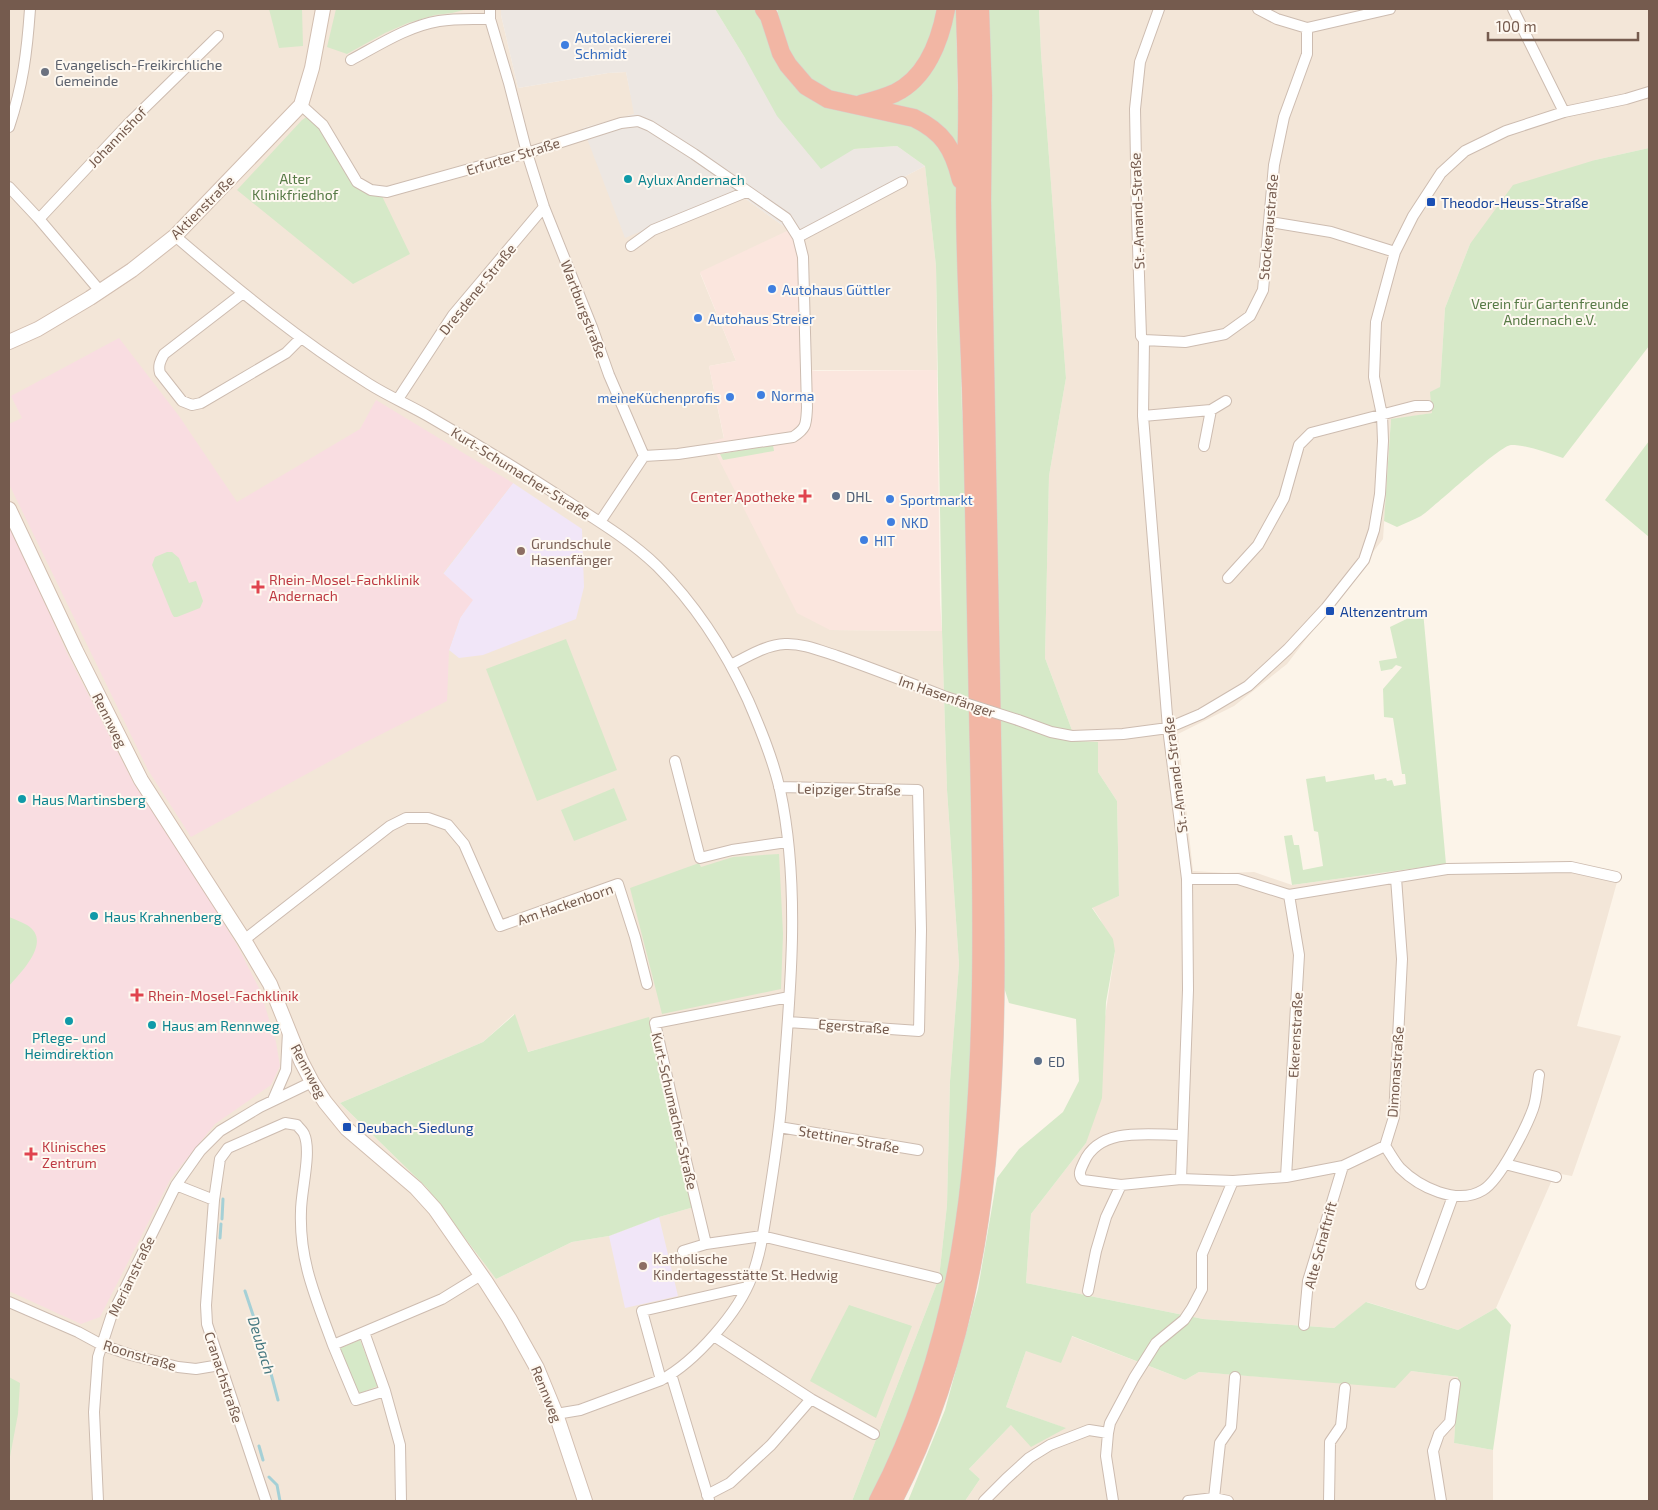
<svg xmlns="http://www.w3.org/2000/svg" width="1658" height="1510" font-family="'Exo 2',sans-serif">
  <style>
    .residential { fill: #f3e6d8; fill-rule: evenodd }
    .commercial { fill: #fbe6de }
    .industrial { fill: #ede7e2 }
    .education { fill: #f1e6f8 }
    .medical { fill: #f9dde1 }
    .green { fill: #d6e9c8 }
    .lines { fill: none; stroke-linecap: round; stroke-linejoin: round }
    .stream { stroke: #a5d0d6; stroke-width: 3 }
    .street-casing { stroke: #cdbcb0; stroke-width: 12 }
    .secondary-casing { stroke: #d2beb0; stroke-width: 16 }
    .highway-casing { stroke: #d8d1cd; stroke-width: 19 }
    .street { stroke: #fff; stroke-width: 10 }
    .secondary { stroke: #fff; stroke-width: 14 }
    .highway { stroke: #f2b6a4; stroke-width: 18 }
    .street-bridge-casing { stroke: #cdbcb0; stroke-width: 12; stroke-linecap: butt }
    .street-bridge { stroke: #fff; stroke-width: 10 }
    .shop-dot { fill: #3f7fe0; stroke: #fef8f0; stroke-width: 2 }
    .worship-dot { fill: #6b7280; stroke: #fef8f0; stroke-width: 2 }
    .culture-dot { fill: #0f9aa8; stroke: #fef8f0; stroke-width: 2 }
    .transit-dot { fill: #1a4fb4; stroke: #fef8f0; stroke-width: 2 }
    .health-dot { fill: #e0444e; stroke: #fef8f0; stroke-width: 2 }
    .service-dot { fill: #5c6f8a; stroke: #fef8f0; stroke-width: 2 }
    .education-dot { fill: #8d6e63; stroke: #fef8f0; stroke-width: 2 }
    .labels { text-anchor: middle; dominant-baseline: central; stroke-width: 4; stroke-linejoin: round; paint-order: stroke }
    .shop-label { font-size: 14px; fill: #366cbe; stroke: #fef8f0; text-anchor: start }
    .worship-label { font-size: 14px; fill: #5b616d; stroke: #fef8f0; text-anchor: start }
    .street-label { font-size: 14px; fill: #755b4e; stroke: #fef8f0 }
    .park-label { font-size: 14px; fill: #577a46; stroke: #fef8f0 }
    .culture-label { font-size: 14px; fill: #0d838f; stroke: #fef8f0; text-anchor: start }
    .transit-label { font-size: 14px; fill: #164399; stroke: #fef8f0; text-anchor: start }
    .health-label { font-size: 14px; fill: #be3a42; stroke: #fef8f0; text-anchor: start }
    .service-label { font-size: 14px; fill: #4e5e75; stroke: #fef8f0; text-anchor: start }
    .education-label { font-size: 14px; fill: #785e54; stroke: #fef8f0; text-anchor: start }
    .water-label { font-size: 15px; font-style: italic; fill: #457880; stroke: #fef8f0 }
  </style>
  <rect width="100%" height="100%" fill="#fcf4e9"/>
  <!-- residential -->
  <path class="residential" d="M9,9H501V15L518,88L608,73L626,72L635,114L583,128L736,192L789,230L800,231L925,166L936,266L937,370H801L800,346L700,273L736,361L709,366L724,439L710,442L830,630L942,631L947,790L959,964L950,1081L947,1205L939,1278L852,1501H9ZM514,1014L527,1052L561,1043L694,1207L659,1217L609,1236L572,1242L496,1279L427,1188L340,1103L483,1042Z
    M1039,9H1649V148L1595,160L1470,244L1445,308L1440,387L1432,413L1391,420L1383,539L1287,664L1234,706L1178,734L1193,871L1226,873L1254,872L1292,885L1446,864L1512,863L1619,875L1577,1026L1621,1036L1572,1176L1555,1173L1496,1308L1458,1330L1367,1302L1334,1328L1203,1319L1026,1283L1031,1214L1086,1143L1115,951L1100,919L1092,907L1119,896L1117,801L1098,772V742L1076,741L1045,658L1049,476L1066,378L1041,53Z
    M1071,1336L1185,1380L1199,1372L1275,1378L1411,1371L1458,1377L1454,1443L1493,1450V1501H965L980,1479L969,1469L1011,1425L1065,1428L1006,1407L1026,1351Z"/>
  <!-- commercial -->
  <path class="commercial" d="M789,230L798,252L801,369L817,371L937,370L940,603L942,631L830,630L797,613L710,442L724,438L709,366L736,361L700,272Z"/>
  <!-- industrial -->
  <path class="industrial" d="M501,9H715L745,58L854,149L897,146L925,166L800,231L789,230L736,192L625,238L583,128L634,114L626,72L608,73L518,88L501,15Z"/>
  <!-- education -->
  <path class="education" d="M513,483L582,529L584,587L576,619L483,655L459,658L449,650L460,618L472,600L443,574Z
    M659,1217L678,1296L625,1308L609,1236Z"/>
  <!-- medical -->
  <path class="medical" d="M119,338L179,416L237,502L360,429L376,400L513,483L443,573L473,600L460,618L449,650L447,701L356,747L191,837L148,770L9,484V424L22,418L11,396Z
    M9,523L67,653L134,784L159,818L237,945L260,990L276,1042L280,1066L271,1085L215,1124L171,1178L100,1317L81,1324L9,1291Z"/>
  <!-- green -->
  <path class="green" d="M269,9H302L303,46L279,48Z
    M336,9H468L452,13L435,15L408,23L385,33L347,54L327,47Z
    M715,9H758L797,85L912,122L943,144L957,188L962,412L968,454L976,963L974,1065L957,1239L925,1374L872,1501H852L939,1278L947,1205L950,1081L959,964L947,790L942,631L936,266L925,166L897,146L854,149L821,169L777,116L745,58Z
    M777,9H943L922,63L883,95L846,98L812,83L787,51Z
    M951,9H956L959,151L880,107L894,99Z
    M988,9H1039L1041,53L1066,378L1049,476L1045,658L1076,741L1098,742V772L1117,801L1119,896L1092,908L1113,939L1115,951L1106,1002L1102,1098L1086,1143L1031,1214L1026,1283L1203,1319L1334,1328L1366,1302L1458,1330L1496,1308L1511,1325L1493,1450L1454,1443L1458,1377L1411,1371L1395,1388L1199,1372L1185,1380L1072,1336L1061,1363L1026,1351L1006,1407L1066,1428L1031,1447L1011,1425L969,1469L980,1479L965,1501H908L945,1410L978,1289L997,1178L1019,1149L1063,1112L1079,1081L1076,1019L1009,1003L1001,978L999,724Z
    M308,116L320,127L354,185L381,194L410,254L353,284L237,190L302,120Z
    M1649,148V346L1563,458C1546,453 1528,445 1511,445C1499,446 1437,505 1421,516C1414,520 1405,523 1397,527L1384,521L1391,419L1432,413L1430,392L1440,387L1445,308L1470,244L1513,185L1595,160Z
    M1649,441V537L1605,500Z
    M773,445L774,451L723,460L720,454Z
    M167,552H172L179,558L189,583L196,581L203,601L200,608L177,617H174L172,614L152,565L155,557Z
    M1423,611L1446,864L1292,885L1284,836L1292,835L1294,845H1299L1303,870L1323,866L1318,832L1314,831L1306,779L1325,776L1326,782L1374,774L1375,780L1386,778L1387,781L1392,780L1394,786L1406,784L1405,774H1402L1393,718L1384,717L1383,689L1402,667L1396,665L1392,669L1381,671L1379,661L1397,658L1390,627Z
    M566,639L617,770L537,801L486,669Z
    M614,788L627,820L574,841L561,810Z
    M779,854L783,934L781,989L662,1014L630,888L699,863L701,867L733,857Z
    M9,917C15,919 21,922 27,925C53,941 21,972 9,986Z
    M515,1014L528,1052L649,1017L694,1207L659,1217L609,1236L572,1242L496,1279L427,1188L340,1103L483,1042Z
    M849,1305L912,1326L876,1418L810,1381Z
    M360,1340L378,1386L358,1394L340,1348Z
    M9,1377L20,1383L18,1414L9,1462Z"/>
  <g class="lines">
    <!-- stream -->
    <path class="stream" d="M222,1219L223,1199
      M220,1238L221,1224
      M245,1291L265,1351L278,1400
      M259,1446L263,1460
      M269,1477L277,1485L280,1501"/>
    <defs>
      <path id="street" d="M490,9V19L509,83L527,153L544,207L592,327L609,375L644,456
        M1159,9L1140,62L1135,109L1137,216L1141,336L1144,340L1143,416L1168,728L1187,879L1188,990L1181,1179
        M1258,9L1277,19L1307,28L1390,9
        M1513,9L1564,112
        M351,60C379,45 408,26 439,21C456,18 473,19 490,19
        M301,105L323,125L357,182L371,190L387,192L527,153L621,123L638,121L650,126L694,154L786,218L798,237L803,257L807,408C806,424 807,428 793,437L678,454L644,456
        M9,127C23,85 27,52 30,9
        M9,187L39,219L100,291
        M39,219L128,124L218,36
        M1270,222L1331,232L1395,252
        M175,236C238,290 299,340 369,384C388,396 409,405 428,416C475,443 521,471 567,501C598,521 630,540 657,566C696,605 725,650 748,700C761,730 773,759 780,790C802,892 789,1006 781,1108C778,1140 773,1172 768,1203C764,1227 761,1253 752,1276C739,1312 695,1362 661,1380L580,1410L556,1414
        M798,237L902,182
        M631,246L653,230L746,192
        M243,293L164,354C160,361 158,366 160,373L182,401L192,405L201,403L286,353L300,339
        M1144,340L1185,342L1225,334L1250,316L1263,290L1274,165L1284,117L1307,54V28
        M398,399L453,315L544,207
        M1143,416L1211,410L1226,401
        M1204,446L1211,410
        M600,522L644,456
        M1228,578L1258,545L1284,498L1299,445L1311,433L1415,406H1428
        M731,665C748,656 766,645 785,644C802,643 821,651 837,656C874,669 910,683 946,697
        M1018,720L1051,732L1072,736L1123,734L1168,728L1201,714L1248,686L1288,649L1326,608L1364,560L1374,530L1380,494L1383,441L1382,415L1374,377L1376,322L1395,252L1413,216L1441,173L1465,151L1506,131L1564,112L1626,99L1649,92
        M675,761L700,858L732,850L787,842
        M779,787L918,790L921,930L919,1031L788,1022
        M1187,879H1238L1289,895L1447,869L1571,867L1616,877
        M244,940L390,826L406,818H428L448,825L464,844L500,926L618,884L635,937L647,984
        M789,997L655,1023L683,1148L706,1244L762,1236L937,1278
        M273,1100L286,1070L288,1032
        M779,1127L918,1150
        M1182,1135C1150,1135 1100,1126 1084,1162C1081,1169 1077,1174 1083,1180L1121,1185L1181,1179L1233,1181L1286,1177L1343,1166L1385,1146L1394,1117L1402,959L1396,878
        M1385,1146C1390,1153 1394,1161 1400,1168C1419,1187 1457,1206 1483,1190C1500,1180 1526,1128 1533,1109C1537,1098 1537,1086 1539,1075
        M1505,1164L1556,1177
        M1286,1177L1299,955L1289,895
        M176,1185L214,1200L206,1305L207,1324L266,1501
        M214,1200L220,1159L228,1148L285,1123L297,1125C299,1128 303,1131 304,1134C312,1151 301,1191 301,1211C299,1261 316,1298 333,1345L364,1332L385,1391L400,1445L401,1501
        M683,1251L706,1244
        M1421,1284L1453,1196
        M1088,1291L1096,1251L1106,1217L1121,1185
        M9,1302L78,1332L102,1345L131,1355L178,1367L196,1369L220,1365
        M1304,1325L1308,1281L1343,1166
        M364,1332L442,1299L481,1275
        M333,1345L356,1400L385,1391
        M671,1374L709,1500
        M661,1380L642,1311L747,1287
        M811,1399L874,1434
        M707,1495L730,1483L771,1445L811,1399L714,1336
        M1214,1498L1220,1443L1231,1427L1235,1377
        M98,1501L94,1412L98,1357L111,1317L176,1185L200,1151L220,1131L260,1107L312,1082
        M984,1501L1006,1479L1029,1458L1050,1445L1089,1430L1108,1433
        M1113,1501L1106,1456L1108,1433L1110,1423L1134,1378L1156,1343L1184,1320L1192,1308L1202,1289V1254L1233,1181
        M1188,1501L1214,1498L1228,1501
        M1329,1501L1330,1442L1341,1426L1345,1388
        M1441,1501L1433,1451L1439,1434L1450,1422L1455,1384"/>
      <path id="secondary" d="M9,342L38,329L90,298L132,270L175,236L301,105L312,68L323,9
        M9,509L76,651L141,780L244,940L270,984L301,1061L312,1082L325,1102L347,1129L416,1188L435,1209L486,1282L509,1318L537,1368L556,1414L585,1501"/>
      <path id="highway" d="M764,9L769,16L781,53L788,65L806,86L828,99L914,118C943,132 953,148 961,180
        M861,104C873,101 884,98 895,93C926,78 940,41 946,9
        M878,1501C963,1338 978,1167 981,986C983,878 979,769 977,660C975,569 974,479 971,388C969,325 965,261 965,198C965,175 967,153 967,130C968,90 966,49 965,9
        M893,1501C1015,1267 996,991 992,736C989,557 985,379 982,200L983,96L980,9"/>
    </defs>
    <!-- street casing -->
    <use href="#street" class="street-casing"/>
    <!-- secondary casing -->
    <use href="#secondary" class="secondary-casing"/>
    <!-- highway casing -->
    <use href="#highway" class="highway-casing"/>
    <!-- street -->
    <use href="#street" class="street"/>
    <!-- secondary -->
    <use href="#secondary" class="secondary"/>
    <!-- highway -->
    <use href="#highway" class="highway"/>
    <defs>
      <path id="street-bridge" d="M946,697L1018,720"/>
    </defs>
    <!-- street-bridge casing -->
    <use href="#street-bridge" class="street-bridge-casing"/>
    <!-- street-bridge -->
    <use href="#street-bridge" class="street-bridge"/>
  </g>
  <!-- markers -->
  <g class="shop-dot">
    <circle cx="565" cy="45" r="5"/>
    <circle cx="772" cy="289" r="5"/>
    <circle cx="698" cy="318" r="5"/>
    <circle cx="761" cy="395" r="5"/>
    <circle cx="730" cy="397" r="5"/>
    <circle cx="890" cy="499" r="5"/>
    <circle cx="891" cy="522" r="5"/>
    <circle cx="864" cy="540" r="5"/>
  </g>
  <circle class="worship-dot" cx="45" cy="72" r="5"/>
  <g class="culture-dot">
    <circle cx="628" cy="179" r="5"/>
    <circle cx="22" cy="799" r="5"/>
    <circle cx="94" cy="916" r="5"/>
    <circle cx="69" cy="1021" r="5"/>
    <circle cx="152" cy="1025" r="5"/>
  </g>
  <g class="transit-dot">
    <rect x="1426" y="197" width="10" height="10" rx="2.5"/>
    <rect x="1325" y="606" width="10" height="10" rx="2.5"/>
    <rect x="342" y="1122" width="10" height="10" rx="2.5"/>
  </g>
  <g class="health-dot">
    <path d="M802.5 488.5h5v5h5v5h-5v5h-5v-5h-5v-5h5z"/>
    <path d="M255.5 579.5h5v5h5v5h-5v5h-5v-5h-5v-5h5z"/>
    <path d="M134.5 987.5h5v5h5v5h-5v5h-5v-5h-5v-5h5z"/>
    <path d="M28.5 1146.5h5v5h5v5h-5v5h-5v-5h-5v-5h5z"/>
  </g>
  <g class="service-dot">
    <circle cx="836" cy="496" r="5"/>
    <circle cx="1038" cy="1061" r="5"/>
  </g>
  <g class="education-dot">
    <circle cx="521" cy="551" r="5"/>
    <circle cx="643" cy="1266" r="5"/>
  </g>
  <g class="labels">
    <!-- shop labels -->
    <g class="shop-label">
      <text x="575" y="37">Autolackiererei<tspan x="575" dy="16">Schmidt</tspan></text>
      <text x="782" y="289">Autohaus Güttler</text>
      <text x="708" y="318">Autohaus Streier</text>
      <text x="771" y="395">Norma</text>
      <text x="720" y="397" text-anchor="end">meineKüchenprofis</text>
      <text x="900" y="499">Sportmarkt</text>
      <text x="901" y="522">NKD</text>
      <text x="874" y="540">HIT</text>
    </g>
    <!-- worship labels -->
    <g class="worship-label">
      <text x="55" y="64">Evangelisch-Freikirchliche<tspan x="55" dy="16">Gemeinde</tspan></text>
    </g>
    <!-- street labels -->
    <g class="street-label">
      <text transform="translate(117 137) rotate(-46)">Johannishof</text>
      <text transform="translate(513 156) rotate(-17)">Erfurter Straße</text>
      <text transform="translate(202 207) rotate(-45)">Aktienstraße</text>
      <text transform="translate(1137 211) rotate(-92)">St.-Amand-Straße</text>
      <text transform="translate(1268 227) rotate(-85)">Stockeraustraße</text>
      <text transform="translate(477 289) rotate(-51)">Dresdener Straße</text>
      <text transform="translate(584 309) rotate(69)">Wartburgstraße</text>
      <text transform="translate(521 473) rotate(32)">Kurt-Schumacher-Straße</text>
      <text transform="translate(947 696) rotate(19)">Im Hasenfänger</text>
      <text transform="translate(110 720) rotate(63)">Rennweg</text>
      <text transform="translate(1175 775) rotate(-97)">St.-Amand-Straße</text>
      <text transform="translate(849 789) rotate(1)">Leipziger Straße</text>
      <text transform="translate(565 904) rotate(-19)">Am Hackenborn</text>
      <text transform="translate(854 1026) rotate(4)">Egerstraße</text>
      <text transform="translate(1295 1035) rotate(-87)">Ekerenstraße</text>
      <text transform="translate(309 1071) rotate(62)">Rennweg</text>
      <text transform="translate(1395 1072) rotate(-86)">Dimonastraße</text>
      <text transform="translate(675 1111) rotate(77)">Kurt-Schumacher-Straße</text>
      <text transform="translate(849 1139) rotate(10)">Stettiner Straße</text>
      <text transform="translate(1320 1245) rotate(-75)">Alte Schaftrift</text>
      <text transform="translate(131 1276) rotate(-64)">Merianstraße</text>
      <text transform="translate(140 1355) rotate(17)">Roonstraße</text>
      <text transform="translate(224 1377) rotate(72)">Cranachstraße</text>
      <text transform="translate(547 1394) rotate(68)">Rennweg</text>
    </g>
    <!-- park labels -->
    <g class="park-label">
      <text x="295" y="178">Alter<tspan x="295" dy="16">Klinikfriedhof</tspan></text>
      <text x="1550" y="303">Verein für Gartenfreunde<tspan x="1550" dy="16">Andernach e.V.</tspan></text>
    </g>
    <!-- culture labels -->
    <g class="culture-label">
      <text x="638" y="179">Aylux Andernach</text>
      <text x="32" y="799">Haus Martinsberg</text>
      <text x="104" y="916">Haus Krahnenberg</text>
      <text x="162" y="1025">Haus am Rennweg</text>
      <text x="69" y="1037" text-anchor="middle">Pflege- und<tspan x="69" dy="16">Heimdirektion</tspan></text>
    </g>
    <!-- transit labels -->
    <g class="transit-label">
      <text x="1441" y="202">Theodor-Heuss-Straße</text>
      <text x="1340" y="611">Altenzentrum</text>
      <text x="357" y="1127">Deubach-Siedlung</text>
    </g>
    <!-- health labels -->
    <g class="health-label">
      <text x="795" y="496" text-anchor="end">Center Apotheke</text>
      <text x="269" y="579">Rhein-Mosel-Fachklinik<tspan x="269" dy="16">Andernach</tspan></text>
      <text x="148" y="995">Rhein-Mosel-Fachklinik</text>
      <text x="42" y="1146">Klinisches<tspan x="42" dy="16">Zentrum</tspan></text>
    </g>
    <!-- service labels -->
    <g class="service-label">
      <text x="846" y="496">DHL</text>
      <text x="1048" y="1061">ED</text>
    </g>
    <!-- education labels -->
    <g class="education-label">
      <text x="531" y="543">Grundschule<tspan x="531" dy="16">Hasenfänger</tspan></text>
      <text x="653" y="1258">Katholische<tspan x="653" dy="16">Kindertagesstätte St. Hedwig</tspan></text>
    </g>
    <!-- water labels -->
    <g class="water-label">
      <text transform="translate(262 1345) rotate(73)">Deubach</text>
    </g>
  </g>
  <!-- border -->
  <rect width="1658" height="1510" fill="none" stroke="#755b4e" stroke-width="20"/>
  <!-- scale -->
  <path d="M1488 32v8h150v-8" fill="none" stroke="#755b4e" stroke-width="2.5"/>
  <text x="1496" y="32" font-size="15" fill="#755b4e" stroke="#fef8f0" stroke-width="4" paint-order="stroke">100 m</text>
</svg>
